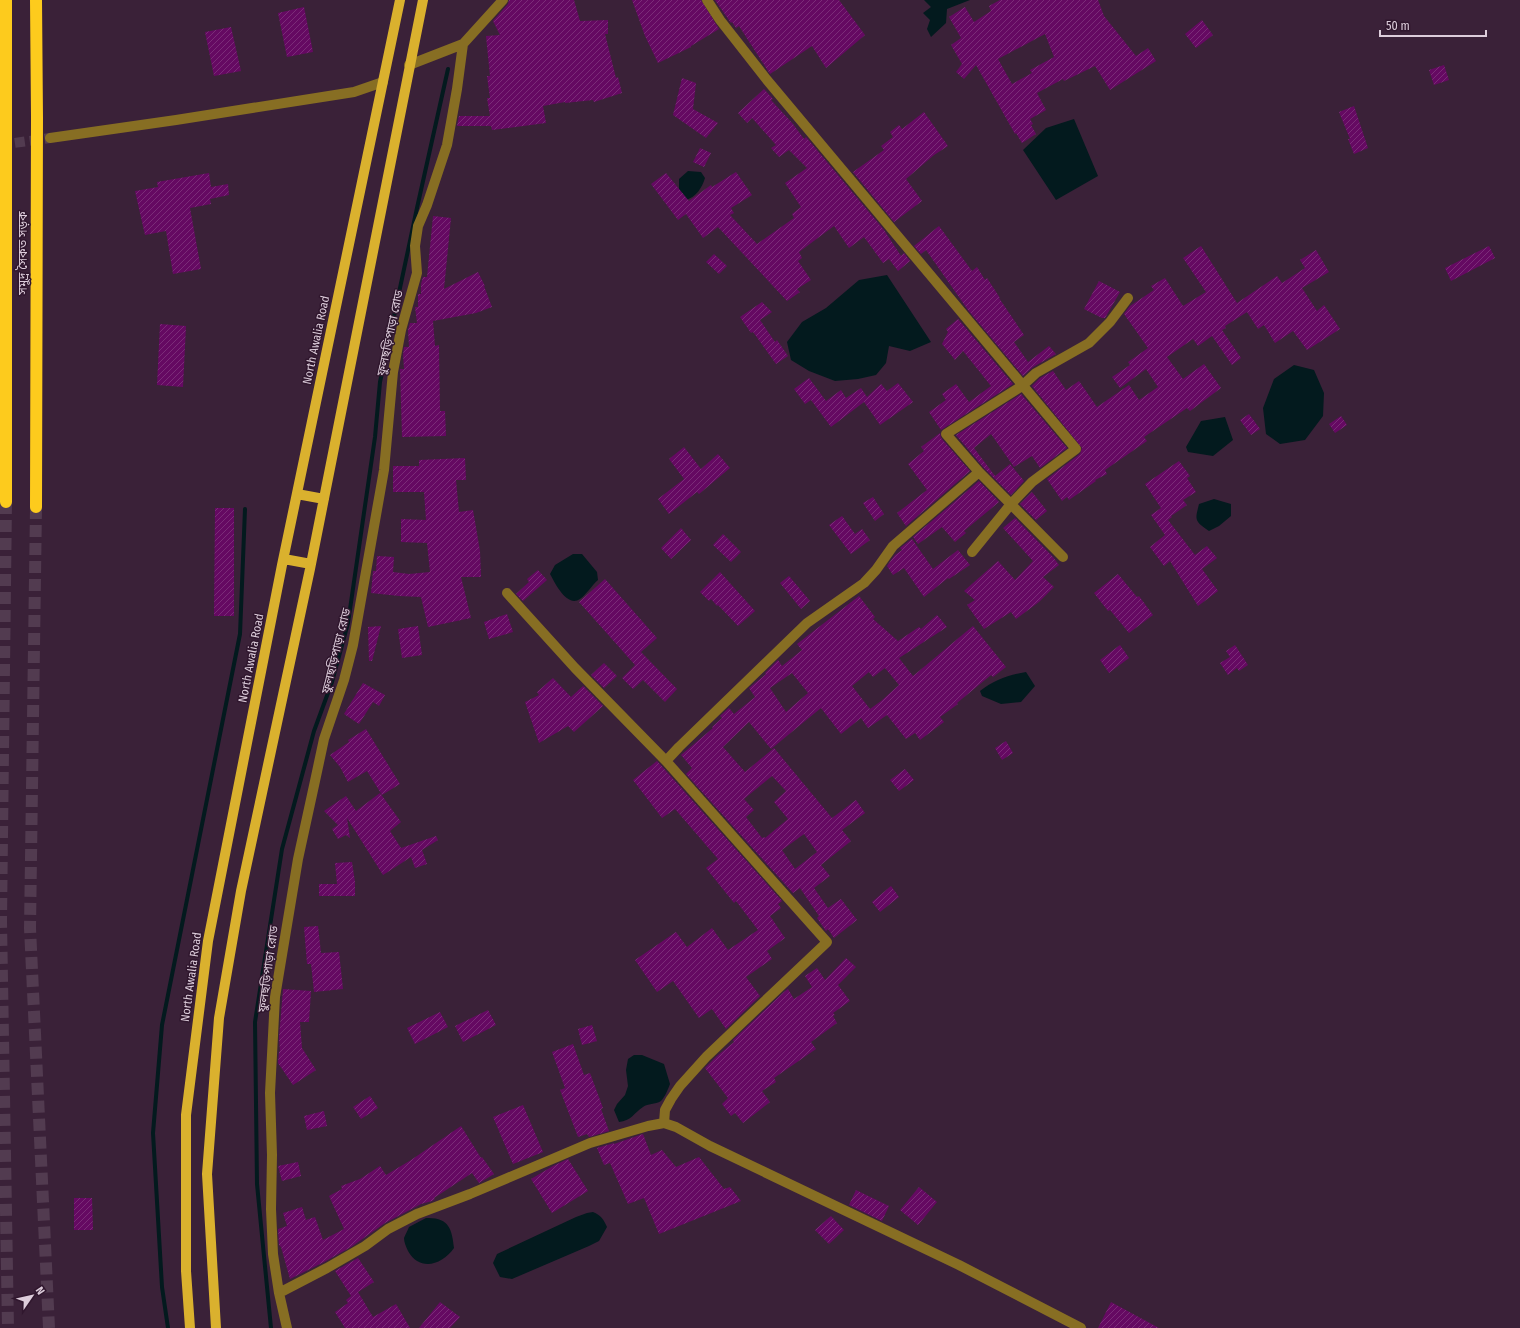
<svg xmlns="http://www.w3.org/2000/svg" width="1520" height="1328" font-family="'Fira Sans Condensed','Noto Sans Bengali',sans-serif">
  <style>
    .water { fill: #031a1e }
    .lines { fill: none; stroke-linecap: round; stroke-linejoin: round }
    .stream { stroke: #031a1e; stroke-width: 4 }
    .building { fill: url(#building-hatch); fill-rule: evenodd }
    .minor-tunnel { stroke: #523b50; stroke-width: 10; stroke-dasharray: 10 5; stroke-linecap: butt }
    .highway-tunnel { stroke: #523b50; stroke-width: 12; stroke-dasharray: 12 6; stroke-linecap: butt }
    .minor { stroke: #876e23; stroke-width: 10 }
    .major { stroke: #dab12e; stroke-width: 10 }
    .highway { stroke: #fdcb1d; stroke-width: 12 }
    .labels { text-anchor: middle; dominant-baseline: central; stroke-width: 3; stroke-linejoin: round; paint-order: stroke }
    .street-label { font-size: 12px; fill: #ddcddb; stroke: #30172e }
  </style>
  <defs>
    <pattern id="building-hatch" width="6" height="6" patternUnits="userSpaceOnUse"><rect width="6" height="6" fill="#650962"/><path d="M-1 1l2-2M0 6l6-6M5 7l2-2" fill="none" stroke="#7b2c78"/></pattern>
  </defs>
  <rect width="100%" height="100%" fill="#3a2138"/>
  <!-- water -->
  <path class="water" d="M924,0H970L947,9L946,23L931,37L927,29L930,20L923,13L931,7Z
    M1074,119L1098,176L1056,200L1023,150L1046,128Z
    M688,171L701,172L705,178C702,188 696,197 686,200L679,191V179Z
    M887,275L931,342L910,351L889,346L886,363L876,375L858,379L835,381L809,371L791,360L787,342L802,322L826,308L859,280Z
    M1294,365L1314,370L1324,393L1323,416L1305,440L1280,444L1266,434L1263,408L1274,379Z
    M1225,417L1233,440L1213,456L1188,452L1186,447L1201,421Z
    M1214,499L1231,504V516L1219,526L1209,531C1194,521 1195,520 1199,504Z
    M573,554H582L597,572L598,580C592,585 586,595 580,599C567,608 555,583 550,574L555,565Z
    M1026,672L1035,686L1021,702L1001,704L982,696L980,691C994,680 1008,675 1026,672Z
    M634,1055H642L664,1064L670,1084C668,1089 665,1097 661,1101C655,1105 648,1103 643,1107C634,1113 631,1121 619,1122L614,1110L617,1104L625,1095L628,1086L626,1070L628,1059Z
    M593,1212C601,1215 604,1220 607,1227L599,1241L589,1246L512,1279L500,1277L493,1263L497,1254L576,1217L587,1213Z
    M426,1218C449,1217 452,1229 454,1248C442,1265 420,1272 408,1251C406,1247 404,1242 404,1238C405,1235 408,1230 409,1227Z"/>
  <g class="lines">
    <!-- stream -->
    <path class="stream" d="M168,1328L162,1287L153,1133L162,1025L240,634L245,509
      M271,1328L257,1184L255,1022L282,849L314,731L332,682L348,623L375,437L380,382L417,208L448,69"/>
  </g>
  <!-- building -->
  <path class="building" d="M509,0H574L580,21L608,20V34H605L616,78L618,77L622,93L594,102L593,100L565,103V102L543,106L546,123L492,130L491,126H457L459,116H490L487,98H490L487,76H490L486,36L500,35L493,21L508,4Z
    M632,0H701L719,29L691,46V47L658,63L645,36Z
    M715,0H839L865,35L826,68L812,46L770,74L739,26L736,28L732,22L731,23Z
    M1000,0H1098L1104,16L1136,56L1148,48L1156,61L1110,90L1095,66L1064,81L1063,79L1037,93L1046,110L1030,119L1033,124L1031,125L1036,134L1022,143L1016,133L1015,134L976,65L964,79L956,72L962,64L951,45L961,38L949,17L965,7L974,22L991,11L989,6ZM1045,34L1054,57L1030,70L1032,73L1012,84L998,59Z
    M304,7L313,52L287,57L278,13Z
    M1202,20L1213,35L1196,48L1185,34Z
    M231,27L241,71L214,76L205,32Z
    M1444,65L1449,80L1434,85L1429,70Z
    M682,78L696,83L693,109L718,123L706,138L673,115Z
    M764,89L773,99L771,100L793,124L804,139L806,137L884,230L901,256L904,253L910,261L898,271L889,259L883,263L864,237L849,248L834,226L799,252L802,258L798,261L811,280L797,289L800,292L787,301L718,227L703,238L686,214L678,220L651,184L666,173L689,201L711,185L712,187L736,172L752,195L731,208L734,213L730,215L757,244L794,218L792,214L801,207L785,183L807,168L789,150L779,157L771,148L776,145L752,118L747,123L738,113Z
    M1354,106L1368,148L1354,154L1348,139H1350L1339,112Z
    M924,112L948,146L934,155L906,179L922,201L894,222L853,172L884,150L881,146L893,137L890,132L899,125L902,129Z
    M700,148L711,153L704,167L693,162Z
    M209,173L211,187L228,184L229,195L210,199L211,204L190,208L201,269L173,274L166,231L145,235L135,191L158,187L157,182Z
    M433,216L451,218L444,289L478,272L485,286H484L492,307L476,313L433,321L435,346L439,345L440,411H445L446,436L402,437L400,369H404L403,355L404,347H409L408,330L410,323H417L415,307H418V294H421V284L423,277H427Z
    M939,226L972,271L977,267L985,280L987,278L1000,298H999L1024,335L1014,342L1028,362L1049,346L1056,354L1033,367L1023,376L968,310L926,250L921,254L914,246Z
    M1201,246L1237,303L1277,276L1282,283L1305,268L1300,260L1316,250L1329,272L1302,288L1317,311L1324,305L1340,329L1307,350L1293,331L1275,343L1264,325L1258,329L1247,312L1225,326L1226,328L1222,330L1241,358L1232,365L1212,336L1198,346L1193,339L1167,357L1183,379L1204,364L1221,388L1190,411L1187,408L1144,437L1147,441L1105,470L1107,474L1095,480L1096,481L1069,500L1067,497L1062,501L1047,479L1080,454L1082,448L1032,386L1040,378L1053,371L1066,390L1079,381L1097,407L1129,385L1139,400L1158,387L1146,369L1120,388L1112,377L1130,365L1128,362L1148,348L1124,314L1130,306L1154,290L1151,286L1165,278L1183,306L1206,292L1183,258Z
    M1489,246L1495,258L1451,281L1445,268Z
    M714,254L727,266L719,274L706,262Z
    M1099,281L1120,292L1105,318H1102L1084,309Z
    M762,302L772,312L760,320L775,342L777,340L788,356L776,364L753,332L751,333L740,317Z
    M958,319L1013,384L941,430L929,412L946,400L942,394L956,384L969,402L991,386L963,351L955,360L942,344L948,332L946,329Z
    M160,324L186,326L183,387L157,385Z
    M809,378L826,401L841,390L846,398L861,388L867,397L881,384L887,391L898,383L913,402L880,425L864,402L831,427L811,400L805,404L794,389Z
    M1021,394L1067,448L1040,468L1032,456L1014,467L991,434L974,448L995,476L1010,464L1024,481L1011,495L984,468L956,435Z
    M1249,414L1260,429L1251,435L1240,420Z
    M1341,416L1347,425L1335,433L1329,424Z
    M940,433L941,438L970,471L906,526L897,513L927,490L908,464L924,451L921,447Z
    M684,447L701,469L718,454L730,468L699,494L697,492L669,514L658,499L684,479L669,459Z
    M465,458L466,480H456L459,512L473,510L480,551L481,577H461L471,618L428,627L421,597L399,596L371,593L373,571H376L377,556L394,557L393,572L409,574L430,572L427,543L401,542V519L426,520L424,492H393V466H419V460Z
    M1179,461L1190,476L1187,478L1196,492L1183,500L1187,505L1171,516L1172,517L1168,520L1195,555L1207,546L1217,558L1202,569L1218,591L1198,606L1170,561L1164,566L1150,547L1165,535L1151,515L1161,508L1145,484Z
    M979,481L999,502L964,531L966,533L955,542L942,527L918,544L913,537Z
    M1032,492L1047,511L1036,520L1020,504Z
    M873,497L884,514L875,521L863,503Z
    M215,508H234V616H214Z
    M842,516L855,534L862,529L870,540L851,554L829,525Z
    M1015,518L1053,557L1059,565L1043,577L1054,587L1039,602L1016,619L1011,612L984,629L967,605L975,600L964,591L998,561L1015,580L1033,561L1003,528Z
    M681,528L691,540L671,559L661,548Z
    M723,534L741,552L731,562L713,545Z
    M912,539L933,569L958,550L970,565L949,579L948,578L924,597L904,568L893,575L887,566L895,555L902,550L900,548Z
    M538,570L547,580L523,601L516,594L529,582L527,579Z
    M720,572L755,611L738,626L718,605L717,606L711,599L709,601L700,592Z
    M1118,574L1137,597L1139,596L1153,615L1129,633L1110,610L1108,611L1094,593Z
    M789,576L810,601L801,609L780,583Z
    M605,579L657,638L641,652L677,689L665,702L643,680L633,689L622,678L635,665L579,602Z
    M859,596L875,617L873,619L898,641L919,627L921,629L937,615L947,627L899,658L913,676L973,626L1006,667L993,677L991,675L957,703L958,704L940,717L944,722L920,740L915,733L906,739L887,715L868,728L861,718L841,734L821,708L771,749L749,722L723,747L745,772L774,748L832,818L856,800L865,813L842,830L851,841L821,865L830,876L814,888L828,908L841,899L857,920L834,938L828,929L826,931L817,918L819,916L800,888L793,893L686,774L692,768L681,755L713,728L712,727L722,718L720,716L729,708L734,714L755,697L749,688L766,674L765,673L778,660L782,666L802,650L797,644ZM885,668L899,685L881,701L870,709L852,686L869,672L873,677ZM792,673L808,693L786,712L770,688ZM772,776L786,791L774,802L788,819L765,838L764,837L762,838L746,817L754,810L744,799ZM804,834L817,852L795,869L782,850Z
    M507,614L513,632L489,639L484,622Z
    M381,626L372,661H369L368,627Z
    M418,626L422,655L402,658L398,629Z
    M1120,645L1129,658L1109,673L1100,660Z
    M1235,645L1248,665L1239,671L1237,668L1228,675L1220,663L1230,657L1226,651Z
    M604,663L617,676L604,688L591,675Z
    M553,678L571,697L583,686L603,706L574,732L568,726L539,743L525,702L539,695L537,692Z
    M363,683L385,695L379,706L373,702L359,724L344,714Z
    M366,729L400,784L382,795L367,771L348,782L340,767L330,755L349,742L348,740Z
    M1006,741L1013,753L1002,760L995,748Z
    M657,761L782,901L778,904L781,908L770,916L785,938L767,951L772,959L746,977L760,996L726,1029L712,1009L699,1018L673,981L657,992L635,960L676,932L687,947L712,928L728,950L758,930L736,901L734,903L706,868L718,859L675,809L662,818L633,780Z
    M905,769L914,780L899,791L890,780Z
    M380,793L401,822L390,831L401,848L436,836L438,840L422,850L427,864L415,868L411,857L383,875L347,818L350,838L346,835L338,839L332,829L338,825L324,811L346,796L356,811Z
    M352,862L355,882V896H319V884H337L335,863Z
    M891,886L899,897L880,912L872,902Z
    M318,926L321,953L339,952L343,989L314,992L311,964H307L304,927Z
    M846,958L856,967L838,985L850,1001L833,1013L835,1015L833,1016L837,1023L811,1042L816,1049L774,1078L776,1082L762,1091L770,1102L743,1123L735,1113L731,1116L722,1104L728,1098L705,1068L717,1056L734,1042L733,1040L784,992L788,989L794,999L812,987L805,976L817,968L825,980Z
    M283,989L311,991L309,1022H300L302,1048L316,1070L293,1085L278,1063L279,1052L280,1051L279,1038Z
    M488,1010L496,1025L463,1042L455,1026Z
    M440,1012L448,1027L415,1044L407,1028Z
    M592,1025L597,1041L582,1045L578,1029Z
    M573,1044L584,1075L590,1073L603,1108L601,1109L609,1131L589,1137L587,1134L578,1137L560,1090L565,1088L552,1052Z
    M370,1096L378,1108L361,1119L353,1107Z
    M523,1105L543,1152L513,1164L493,1117Z
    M324,1111L327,1126L307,1130L304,1116Z
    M461,1126L481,1158L482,1157L494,1174L479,1183L472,1173L434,1198L435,1199L432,1201L421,1204L385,1223L351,1247L324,1262L290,1279L281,1247L279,1245L278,1229L287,1226L283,1213L302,1207L306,1220L315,1217L323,1240L344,1229L329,1196L342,1189L341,1186L360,1179L380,1166L386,1175L411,1160Z
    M643,1134L651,1155L662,1150L676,1167L699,1157L724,1189L730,1187L741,1201L659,1234L644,1198L628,1204L610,1163L604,1165L597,1148L614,1143V1144Z
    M568,1159L588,1191L552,1213L531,1179L553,1166Z
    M298,1162L301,1176L282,1181L278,1166Z
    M919,1187L937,1202L918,1225L900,1210Z
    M856,1190L889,1206L882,1221L849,1205Z
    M74,1198H92L93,1230H74Z
    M831,1216L844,1230L829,1244L815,1230Z
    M358,1258L374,1282L358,1292L373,1317L396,1304L410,1328H345L335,1312L348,1303L346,1300L351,1296L335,1271Z
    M440,1302L460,1317L450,1328H419Z
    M1111,1302L1159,1328H1098Z"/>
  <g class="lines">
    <!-- minor-tunnel -->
    <path class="minor-tunnel" d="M0,145L50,138"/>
    <!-- highway-tunnel -->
    <path class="highway-tunnel" d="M6,502L1,921L8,1328
      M36,507L30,928L49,1328"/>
    <!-- minor -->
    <path class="minor" d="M707,0L720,20L767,80L1076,449L1032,482L1011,504L972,552
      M409,65L463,44
      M50,138L176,120L335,95L354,92L383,82
      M1063,557L979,472L946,434L1022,386L1036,373L1089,343L1110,322L1128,298
      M507,593L575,668L666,761L827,942L707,1056L680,1086L671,1099L665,1110L664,1123
      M666,761L679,747L807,623L864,583L876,570L893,546L979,472
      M279,1293L327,1268L365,1246L388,1229L417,1214L470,1194L590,1143L648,1126L664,1123L676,1127L710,1146L959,1265L1081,1328
      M287,1328L279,1293L273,1254L271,1209L272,1155L270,1093L275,997L298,859L315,781L324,739L344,680L353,645L384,470L393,372L401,330L417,273L415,246L418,226L427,205L447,145L457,89L463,44L503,0"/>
    <!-- major -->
    <path class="major" d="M297,494L324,499
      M284,559L311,564
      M190,1328L186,1271V1115L208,941L282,565L400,0
      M216,1328L207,1174L219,1018L241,891L310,569L423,0"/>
    <!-- highway -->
    <path class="highway" d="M6,0V502
      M36,507L37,117L36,0"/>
  </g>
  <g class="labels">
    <!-- street labels -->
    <g class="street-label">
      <text transform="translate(23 253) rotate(-90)">সমুদ্র সৈকত সড়ক</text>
      <text transform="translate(390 333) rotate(-78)">ফুলছড়িপাড়া রোড</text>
      <text transform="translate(316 340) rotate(-78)">North Awalia Road</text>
      <text transform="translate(336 651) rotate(-76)">ফুলছড়িপাড়া রোড</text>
      <text transform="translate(251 658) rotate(-79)">North Awalia Road</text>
      <text transform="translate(268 969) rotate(-82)">ফুলছড়িপাড়া রোড</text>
      <text transform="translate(191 977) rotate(-82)">North Awalia Road</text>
    </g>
  </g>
  <!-- north arrow -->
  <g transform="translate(32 1296) rotate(56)" stroke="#30172e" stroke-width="3" paint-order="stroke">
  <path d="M0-3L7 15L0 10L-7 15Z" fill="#ddcddb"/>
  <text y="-6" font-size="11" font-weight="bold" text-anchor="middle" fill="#ddcddb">N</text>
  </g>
  <!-- scale -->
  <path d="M1380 30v6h106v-6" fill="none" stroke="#ddcddb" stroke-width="2"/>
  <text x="1386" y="30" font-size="12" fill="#ddcddb" stroke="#30172e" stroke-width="3" paint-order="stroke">50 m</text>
</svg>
